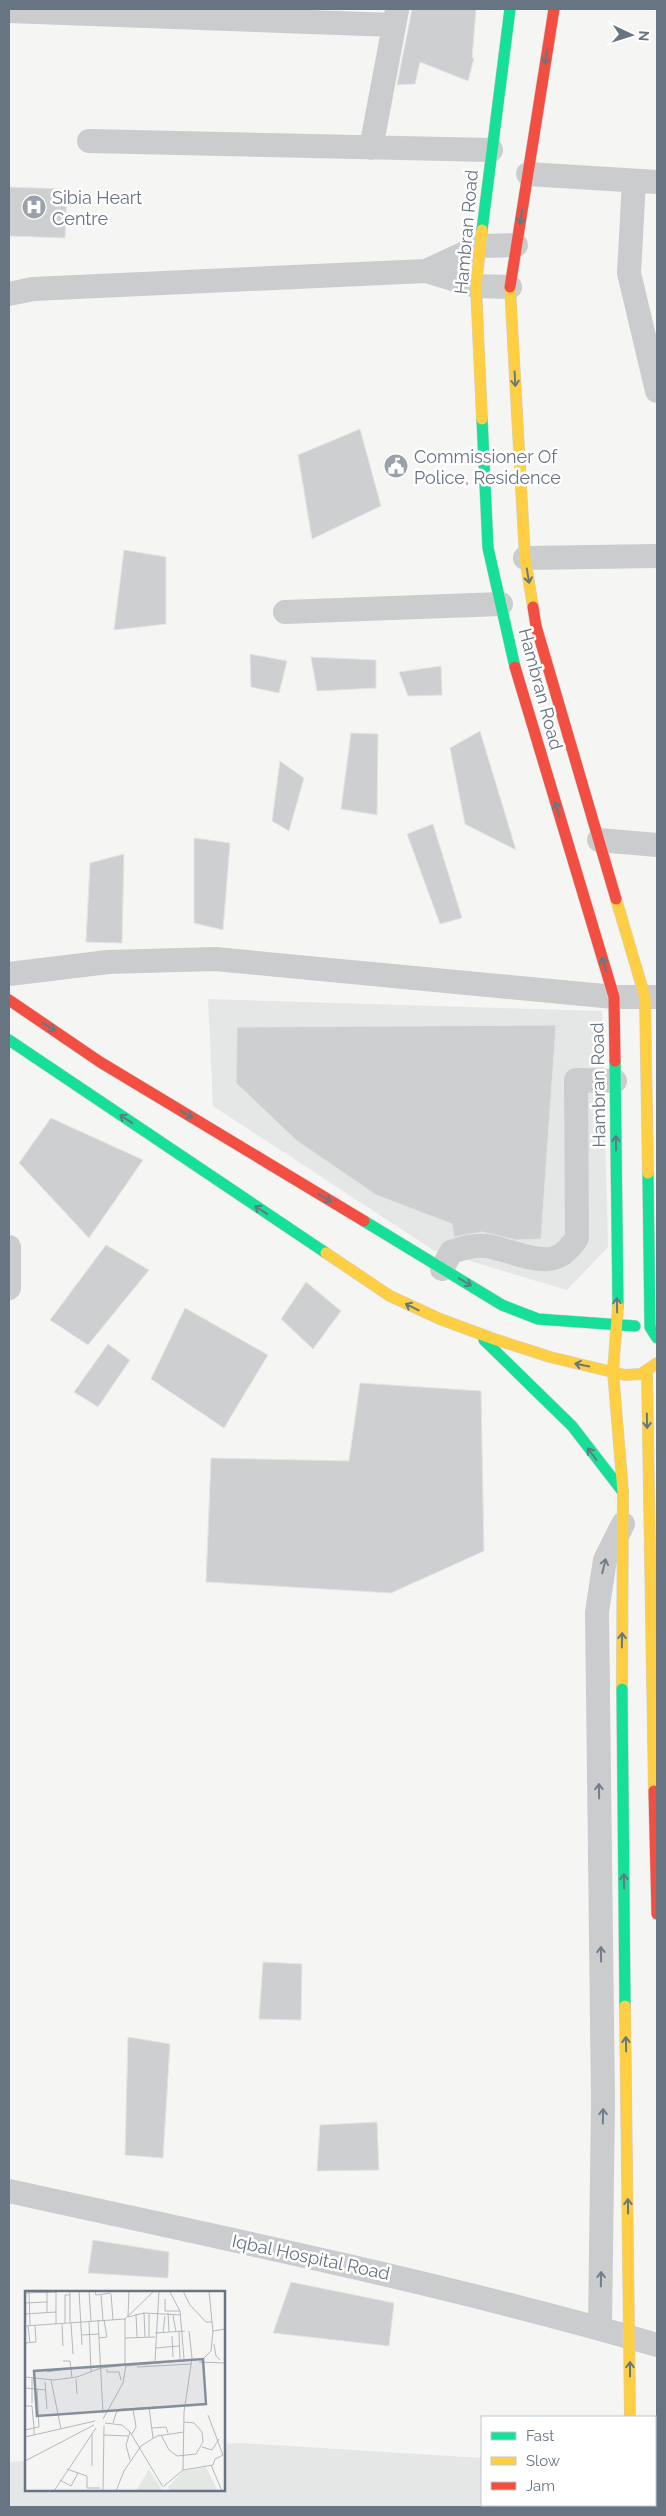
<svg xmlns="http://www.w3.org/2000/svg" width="666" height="2516" font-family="Raleway,sans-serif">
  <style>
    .built { fill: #e5e7e6 }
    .building { fill: #cecfd0; stroke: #e4e4e4 }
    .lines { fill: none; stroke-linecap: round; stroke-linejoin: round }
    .fast-casing { stroke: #d1d1d2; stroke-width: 12 }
    .slow-casing { stroke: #d1d1d2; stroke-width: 12 }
    .jam-casing { stroke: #d1d1d2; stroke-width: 12 }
    .street { stroke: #cacccd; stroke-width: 24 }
    .fast { stroke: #16e098; stroke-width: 11 }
    .slow { stroke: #ffcf43; stroke-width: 11 }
    .jam { stroke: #f24e42; stroke-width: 11 }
    .fast-bridge-casing { stroke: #d1d1d2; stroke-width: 12; stroke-linecap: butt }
    .slow-bridge-casing { stroke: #d1d1d2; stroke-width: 12; stroke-linecap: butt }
    .fast-bridge { stroke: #16e098; stroke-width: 11 }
    .slow-bridge { stroke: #ffcf43; stroke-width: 11 }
    .oneway { stroke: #637983 }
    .oneway2 { stroke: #717d8a }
    .labels { text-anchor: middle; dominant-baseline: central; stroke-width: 5; stroke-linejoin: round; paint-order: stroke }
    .poi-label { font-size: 18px; fill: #677482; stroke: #fff; text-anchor: start }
    .street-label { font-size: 18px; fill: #677482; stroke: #fff }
    .inset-road { fill: none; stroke: #b4b9bf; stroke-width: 1 }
    .view { fill: #858f9a; fill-opacity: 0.15; stroke: #858f9a; stroke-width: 2.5 }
    .inset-edge { fill: none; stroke: #677482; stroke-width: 2.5 }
  </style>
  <rect width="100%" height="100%" fill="#f5f5f4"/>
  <!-- built -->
  <path class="built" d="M208,999L602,1011L608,1247L567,1290L433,1250L213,1106Z
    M241,2443L482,2458V2505H655V2469H657V2507H9V2462L26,2461V2490H224V2444Z"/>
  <!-- building -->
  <path class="building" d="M412,9H476L472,58H474L468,81L420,62L415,84L397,85Z
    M9,187L67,189L65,238L9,236Z
    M360,429L381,506L312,539L298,455Z
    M124,550L166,557V624L114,630Z
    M250,654L287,661L279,693L251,687Z
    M311,657L376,660V688L317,691Z
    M441,666L442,695L408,696L399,672Z
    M480,731L516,850L465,824L450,748Z
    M351,733L378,734L377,815L341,809Z
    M280,761L304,778L289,831L272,821Z
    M433,824L462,918L440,924L407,834Z
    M194,838L230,843L223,930L194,923Z
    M124,854L122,943L86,942L90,863Z
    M556,1025L541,1239L516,1240L482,1232L454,1237L452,1224L376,1195L297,1141L236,1083L237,1027Z
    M51,1118L143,1160L89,1238L19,1163Z
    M106,1245L149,1270L88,1345L50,1320Z
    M306,1282L341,1311L313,1349L281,1319Z
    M185,1308L268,1355L224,1428L151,1379Z
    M108,1344L130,1360L98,1407L74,1392Z
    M360,1383L481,1391L484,1551L391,1593L206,1582L211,1458L349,1461Z
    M263,1962L302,1964L301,2020L259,2019Z
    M128,2037L170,2044L163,2158L125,2155Z
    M377,2122L379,2170L317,2171L320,2125Z
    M93,2240L169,2252L168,2278L88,2273Z
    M291,2282L394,2303L389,2346L273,2333Z"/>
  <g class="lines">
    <defs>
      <path id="fast" d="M482,230L510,9
        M482,419L488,548L515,667
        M9,1040L326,1253
        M615,1061L618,1306
        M648,1173L650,1327L657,1338
        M364,1221L502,1305L538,1319L635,1326
        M484,1340L572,1426L623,1492"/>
      <path id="slow" d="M510,287L525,558L533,607
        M482,419L476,286L482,230
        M616,899L645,997L648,1173
        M326,1253L390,1296L440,1319L494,1339L550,1357L625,1375L641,1374L657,1363
        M618,1306L613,1371L623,1492L622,1689
        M647,1372L654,1791
        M631,2505V2507"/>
      <path id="jam" d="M510,287L554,9
        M533,607L536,626L616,899
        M515,667L614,997L615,1061
        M9,1000L100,1062L364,1221
        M654,1791L657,1914"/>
    </defs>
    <!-- fast casing -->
    <use href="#fast" class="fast-casing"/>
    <!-- slow casing -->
    <use href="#slow" class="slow-casing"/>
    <!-- jam casing -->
    <use href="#jam" class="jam-casing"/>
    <!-- street -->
    <path class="street" d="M9,11L394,25
      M89,141L491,150
      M371,148L397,10
      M528,174L657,182
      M634,181L629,273L657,391
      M426,271L480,246L516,245
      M9,294L33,289L426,271L476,286L510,287
      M525,558L657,556
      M285,612L501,604
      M599,840L657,845
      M9,974L108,962L215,959L614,997H657
      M9,1247V1288
      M442,1269L451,1252C463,1248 473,1245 486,1246C504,1248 537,1264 554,1258C565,1255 571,1246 577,1238L576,1080L615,1081
      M9,2191C226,2239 444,2283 657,2345
      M600,2327L603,2101L597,1612L605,1560L623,1524"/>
    <!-- fast -->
    <use href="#fast" class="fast"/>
    <!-- slow -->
    <use href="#slow" class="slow"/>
    <!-- jam -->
    <use href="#jam" class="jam"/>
    <defs>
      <path id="fast-bridge" d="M622,1689L625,2006"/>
      <path id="slow-bridge" d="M625,2006L630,2417"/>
    </defs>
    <!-- fast-bridge casing -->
    <use href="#fast-bridge" class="fast-bridge-casing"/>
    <!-- slow-bridge casing -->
    <use href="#slow-bridge" class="slow-bridge-casing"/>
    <!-- fast-bridge -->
    <use href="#fast-bridge" class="fast-bridge"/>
    <!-- slow-bridge -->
    <use href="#slow-bridge" class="slow-bridge"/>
  </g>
  <!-- one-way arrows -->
  <defs><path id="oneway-shaft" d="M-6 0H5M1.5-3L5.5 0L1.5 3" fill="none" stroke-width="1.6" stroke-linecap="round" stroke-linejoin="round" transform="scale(1.25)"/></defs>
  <g class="oneway">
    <use href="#oneway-shaft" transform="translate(546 57) rotate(99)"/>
    <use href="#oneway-shaft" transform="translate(521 217) rotate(99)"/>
    <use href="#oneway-shaft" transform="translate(515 379) rotate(87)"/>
    <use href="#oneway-shaft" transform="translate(528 576) rotate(81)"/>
    <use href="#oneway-shaft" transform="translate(557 809) rotate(-107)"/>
    <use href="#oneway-shaft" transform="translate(604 964) rotate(-107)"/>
    <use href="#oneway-shaft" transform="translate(49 1027) rotate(34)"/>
    <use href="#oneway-shaft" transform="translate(186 1114) rotate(31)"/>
    <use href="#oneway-shaft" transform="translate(126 1119) rotate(-146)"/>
    <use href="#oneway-shaft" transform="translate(616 1143) rotate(-91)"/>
    <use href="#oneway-shaft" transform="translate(325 1198) rotate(31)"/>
    <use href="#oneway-shaft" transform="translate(261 1210) rotate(-146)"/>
    <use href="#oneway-shaft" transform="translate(465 1282) rotate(31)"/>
    <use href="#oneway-shaft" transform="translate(617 1305) rotate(-91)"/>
    <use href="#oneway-shaft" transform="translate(412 1307) rotate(-153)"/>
    <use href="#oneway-shaft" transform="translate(582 1365) rotate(-168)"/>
    <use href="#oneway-shaft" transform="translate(647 1421) rotate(89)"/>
    <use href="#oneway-shaft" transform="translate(592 1454) rotate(-127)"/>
    <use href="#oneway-shaft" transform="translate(622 1640) rotate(-89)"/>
    <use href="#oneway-shaft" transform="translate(624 1881) rotate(-91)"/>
    <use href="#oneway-shaft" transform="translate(626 2044) rotate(-91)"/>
    <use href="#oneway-shaft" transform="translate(628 2206) rotate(-91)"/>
    <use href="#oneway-shaft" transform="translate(630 2369) rotate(-90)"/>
  </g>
  <g class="oneway2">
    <use href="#oneway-shaft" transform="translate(604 1566) rotate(-76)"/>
    <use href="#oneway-shaft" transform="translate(599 1791) rotate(-91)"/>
    <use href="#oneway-shaft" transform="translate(601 1954) rotate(-91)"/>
    <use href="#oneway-shaft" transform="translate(603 2116) rotate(-89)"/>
    <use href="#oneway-shaft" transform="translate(601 2279) rotate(-89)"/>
  </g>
  <!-- icons -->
  <defs>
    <symbol id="hospital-disc" viewBox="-11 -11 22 22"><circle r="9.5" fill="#99a1aa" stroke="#fff"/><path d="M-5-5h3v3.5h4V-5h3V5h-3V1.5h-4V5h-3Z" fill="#fff"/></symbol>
    <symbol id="civic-disc" viewBox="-11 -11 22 22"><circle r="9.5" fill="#99a1aa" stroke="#fff"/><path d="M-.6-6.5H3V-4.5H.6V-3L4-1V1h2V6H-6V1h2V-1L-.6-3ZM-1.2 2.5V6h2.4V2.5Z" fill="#fff"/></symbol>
  </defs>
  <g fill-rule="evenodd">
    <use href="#hospital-disc" x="20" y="193" width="28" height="28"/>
    <use href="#civic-disc" x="382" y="452" width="28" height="28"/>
  </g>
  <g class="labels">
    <!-- poi labels -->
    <g class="poi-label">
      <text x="52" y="197">Sibia Heart<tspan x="52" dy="21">Centre</tspan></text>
      <text x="414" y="456">Commissioner Of<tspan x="414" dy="21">Police, Residence</tspan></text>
    </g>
    <!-- street labels -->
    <g class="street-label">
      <text transform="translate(466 232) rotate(-85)">Hambran Road</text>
      <text transform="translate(541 689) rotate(75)">Hambran Road</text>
      <text transform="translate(598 1085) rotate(-91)">Hambran Road</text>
      <text transform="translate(311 2257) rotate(12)">Iqbal Hospital Road</text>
    </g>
  </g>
  <!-- overview -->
  <g transform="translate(25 2291)">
    <rect width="200" height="200" fill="#f5f5f4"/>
    <path d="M181,176L193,200H146L143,196L158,180ZM124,178L132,191L137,200H111Z" fill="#e4e8e2"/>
    <path class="inset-road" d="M4,0L5,35M22,0V22M31,0V33M54,0L57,54M64,0L66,30M70,0L71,4L86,2M158,0L165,14L181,31H187M184,0L188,41M145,1L155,20L159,68M0,2L31,1M86,3L88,29M76,4L78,29M140,8V20H155M0,12L22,11M119,22L120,46M143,22L144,41M0,23L31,21M111,23L112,46M124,23V46M148,24L151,41M103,25L104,0M103,26L119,22L156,24M73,29L78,122M64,30L66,81M40,32V4H45V0M45,32V4M46,32L48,63M37,33L38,55M0,35L100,28M3,35L5,52M154,41L155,68M130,42L160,40M138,42L140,25M56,44L74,43M147,45L148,66M74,47L82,46L79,29M100,47L130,46M0,52L11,51L10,35M189,53L191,65L195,69M130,57L154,55M38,70H45L47,87M130,70L134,0M174,71L200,72M100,74V28L129,0M101,75L178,68L186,60L188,40L200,38M112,76L166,73M82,78V81H94L96,89M22,81L47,77M0,86L29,89L52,86L76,77L101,74L98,92L78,128M7,87V112M51,88L52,103M26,89L36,138M20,91L22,118M0,97L21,99M0,115H7L9,137L0,139M124,116L128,147M80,132L97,134L105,141L138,196M88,132L91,122L96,118L159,115M127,137L141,136L143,142M105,141L101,154L105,169M107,143L111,136L108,118M9,144V137L14,136L12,98M79,144L103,145M136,144L144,159L152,165L171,163L178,151L177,141L169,132L159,131M0,146L70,130M177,156L187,159L194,148M0,170L69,134M186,174L197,200M67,175V143M158,179L159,121L167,67L164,40M53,182L62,185V197H75M35,189L46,195L53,182L42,178M139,195L158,179L188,174L190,168L198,164L183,124M29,200L71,137M78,200L79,135M91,200L99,180L116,155L132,145L159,141"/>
    <path class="view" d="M178,68L181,113L12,125L9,80Z"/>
    <rect width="200" height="200" class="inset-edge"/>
  </g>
  <!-- border -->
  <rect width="666" height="2516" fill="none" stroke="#677482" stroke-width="20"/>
  <!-- legend -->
  <rect x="481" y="2416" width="175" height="90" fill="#ffffff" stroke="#c2c7cd"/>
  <rect x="491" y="2432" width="25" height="8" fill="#16e098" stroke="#c2c7cd"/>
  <text x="526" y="2441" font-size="15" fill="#677482">Fast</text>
  <rect x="491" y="2457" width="25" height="8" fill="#ffcf43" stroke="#c2c7cd"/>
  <text x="526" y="2466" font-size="15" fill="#677482">Slow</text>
  <rect x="491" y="2482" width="25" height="8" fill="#f24e42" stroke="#c2c7cd"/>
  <text x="526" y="2491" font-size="15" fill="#677482">Jam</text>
  <!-- north arrow -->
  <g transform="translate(631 35) rotate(94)" stroke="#ffffff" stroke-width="4" paint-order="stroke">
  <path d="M0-4L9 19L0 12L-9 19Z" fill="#677482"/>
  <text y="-8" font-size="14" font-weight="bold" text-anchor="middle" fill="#677482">N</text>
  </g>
</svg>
